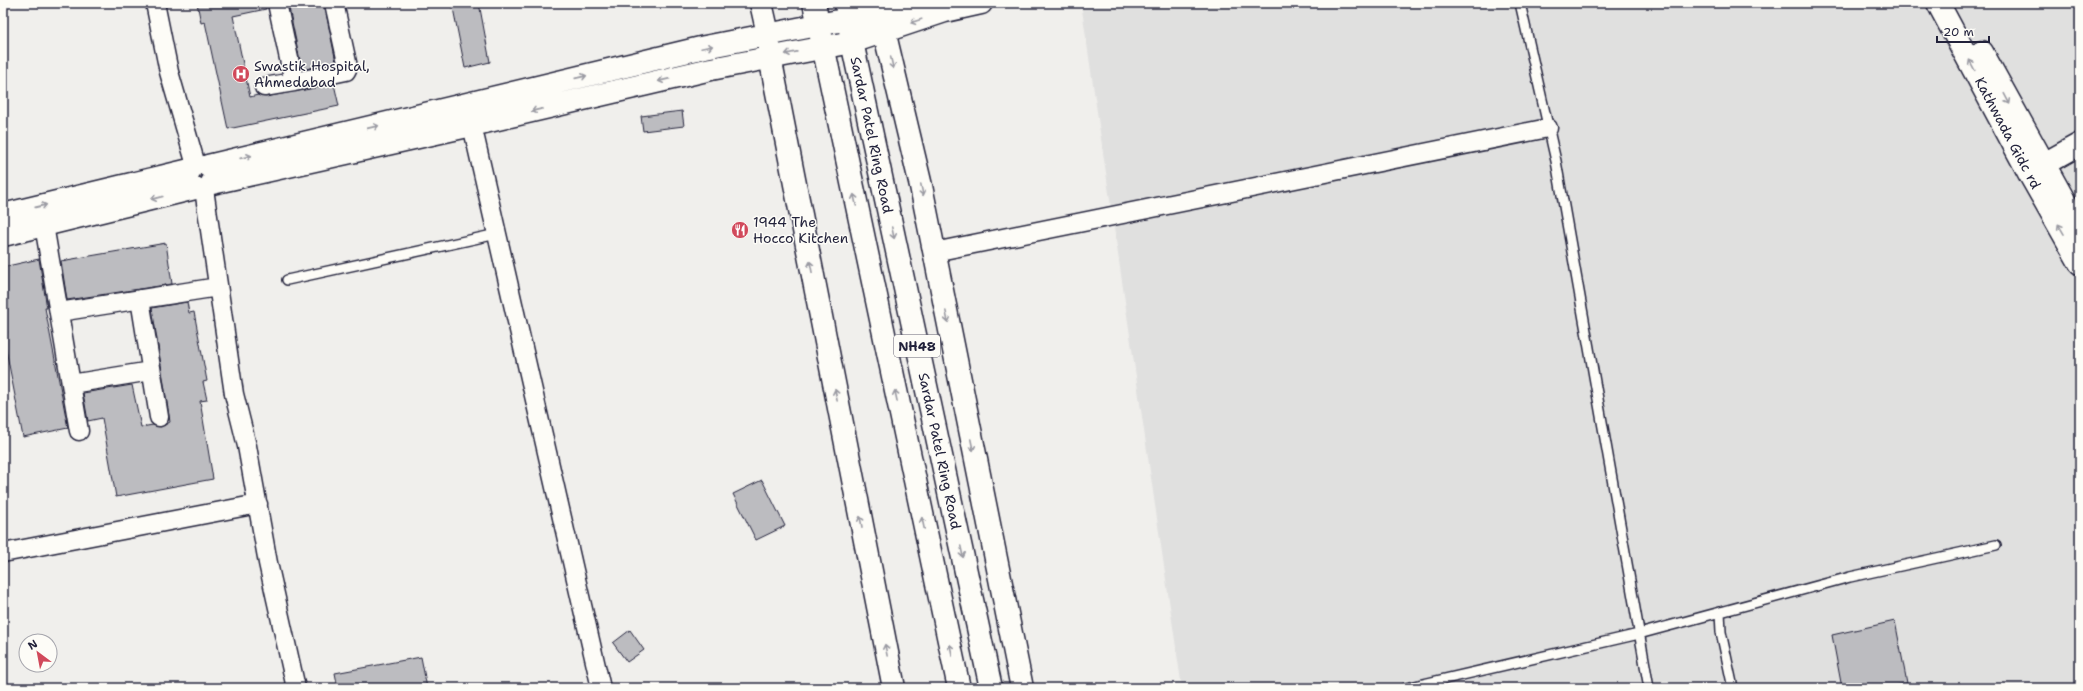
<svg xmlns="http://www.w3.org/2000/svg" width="2083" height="691" font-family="'Shantell Sans',sans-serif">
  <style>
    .built { fill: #e0e0df }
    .building { fill: #bcbcc0; stroke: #22223b }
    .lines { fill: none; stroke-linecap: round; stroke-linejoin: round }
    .lane-casing { stroke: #22223b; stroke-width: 12 }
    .street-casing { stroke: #22223b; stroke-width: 21 }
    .secondary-casing { stroke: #22223b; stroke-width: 25 }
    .highway-casing { stroke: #22223b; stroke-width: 25 }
    .lane { stroke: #fdfcf7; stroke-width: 9 }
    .street { stroke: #fdfcf7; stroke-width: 18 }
    .secondary { stroke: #fdfcf7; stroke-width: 22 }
    .highway { stroke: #fdfcf7; stroke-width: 22 }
    .oneway { stroke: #9a9aa2 }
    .labels { text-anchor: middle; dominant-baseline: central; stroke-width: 3; stroke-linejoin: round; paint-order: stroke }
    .shield { fill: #fdfcf7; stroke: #646373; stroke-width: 1 }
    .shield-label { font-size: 13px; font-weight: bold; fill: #22223b }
    .poi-label { font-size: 14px; fill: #22223b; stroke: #fdfcf7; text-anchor: start }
    .street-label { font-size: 14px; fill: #22223b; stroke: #fdfcf7 }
  </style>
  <rect width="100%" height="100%" fill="#f0efec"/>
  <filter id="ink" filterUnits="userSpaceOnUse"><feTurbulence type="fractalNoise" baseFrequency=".025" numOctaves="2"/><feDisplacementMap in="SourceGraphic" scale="8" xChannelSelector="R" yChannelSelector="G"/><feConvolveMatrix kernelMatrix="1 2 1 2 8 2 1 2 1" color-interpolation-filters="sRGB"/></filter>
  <g filter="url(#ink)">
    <!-- built -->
    <path class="built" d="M1081,3H2080V688H1182Z"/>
    <!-- building -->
    <path class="building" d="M197,3H265L266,9L233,16L250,97L258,95L266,97L334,84L339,106L228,129L205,22L201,23Z
      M288,3H324L336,62L302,70Z
      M452,3H479L490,62L465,68Z
      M682,111L684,126L643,131L641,116Z
      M166,243L172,284L67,300L61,261Z
      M39,259L47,308H45L68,428L23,437L3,334L7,333L3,313V267Z
      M187,302L189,313L194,312L207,381L203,382L207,400L200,401L213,479L116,497L102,418L88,421L83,393L132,385L141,427L153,425L161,427L170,422L152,308Z
      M762,480L785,526L756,540L733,494Z
      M1895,621L1907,683L1886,688H1842L1832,635Z
      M630,630L644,650L627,662L613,643Z
      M421,657L427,688H338L335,673Z"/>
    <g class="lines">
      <defs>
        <path id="lane" d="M1520,3L1556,161L1649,688
          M287,280L497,234
          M1720,612L1721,632L1733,688
          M1406,688L1639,634L1850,577L1996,545"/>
        <path id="street" d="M155,3L169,72L196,165
          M294,82L346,71L348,67L334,3
          M264,87L294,82L277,3
          M472,125L601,688
          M204,189L234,394L247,446L268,563L296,688
          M44,225L79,431
          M934,252L1548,128
          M140,299L159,417
          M59,312L218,287
          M71,384L151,371
          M3,553L258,504"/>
        <path id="secondary" d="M761,3L768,34L770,57L894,688
          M1938,3L2029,173L2080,263
          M881,18L921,186L1022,688
          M1982,52L2080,229
          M208,166L705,47L849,19L914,3
          M2030,172L2080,144
          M212,183L472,125L711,69L852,42L945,11L981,3
          M3,215L190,170
          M3,235L195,188"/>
        <path id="highway" d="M814,3L959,688
          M846,3L852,42L991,688"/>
      </defs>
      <!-- lane casing -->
      <use href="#lane" class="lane-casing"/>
      <!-- street casing -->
      <use href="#street" class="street-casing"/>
      <!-- secondary casing -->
      <use href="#secondary" class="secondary-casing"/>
      <!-- highway casing -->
      <use href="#highway" class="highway-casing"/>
      <!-- lane -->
      <use href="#lane" class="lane"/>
      <!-- street -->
      <use href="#street" class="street"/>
      <!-- secondary -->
      <use href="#secondary" class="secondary"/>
      <!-- highway -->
      <use href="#highway" class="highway"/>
    </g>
    <!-- one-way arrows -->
    <defs><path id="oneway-shaft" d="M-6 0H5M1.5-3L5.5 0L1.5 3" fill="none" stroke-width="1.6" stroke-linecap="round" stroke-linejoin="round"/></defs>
    <g class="oneway">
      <use href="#oneway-shaft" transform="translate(916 21) rotate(162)"/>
      <use href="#oneway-shaft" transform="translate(707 47) rotate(-12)"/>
      <use href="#oneway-shaft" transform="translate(791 53) rotate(169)"/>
      <use href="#oneway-shaft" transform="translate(892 63) rotate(77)"/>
      <use href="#oneway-shaft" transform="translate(1972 65) rotate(-118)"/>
      <use href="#oneway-shaft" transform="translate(581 77) rotate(-13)"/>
      <use href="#oneway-shaft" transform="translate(664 80) rotate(167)"/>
      <use href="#oneway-shaft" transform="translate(2007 99) rotate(62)"/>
      <use href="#oneway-shaft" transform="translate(537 110) rotate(167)"/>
      <use href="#oneway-shaft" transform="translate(373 127) rotate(-13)"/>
      <use href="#oneway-shaft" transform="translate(246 157) rotate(-13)"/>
      <use href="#oneway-shaft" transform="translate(922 190) rotate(78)"/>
      <use href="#oneway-shaft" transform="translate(157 198) rotate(166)"/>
      <use href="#oneway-shaft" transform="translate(855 200) rotate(-102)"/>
      <use href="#oneway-shaft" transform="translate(41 206) rotate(-13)"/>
      <use href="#oneway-shaft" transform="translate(2061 229) rotate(-120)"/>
      <use href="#oneway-shaft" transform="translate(893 233) rotate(78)"/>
      <use href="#oneway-shaft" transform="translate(811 267) rotate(-101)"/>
      <use href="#oneway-shaft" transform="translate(947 317) rotate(79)"/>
      <use href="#oneway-shaft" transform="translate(836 395) rotate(-101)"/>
      <use href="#oneway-shaft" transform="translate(896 396) rotate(-102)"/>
      <use href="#oneway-shaft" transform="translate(972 445) rotate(78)"/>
      <use href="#oneway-shaft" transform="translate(861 522) rotate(-101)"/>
      <use href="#oneway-shaft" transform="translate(923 523) rotate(-102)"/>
      <use href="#oneway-shaft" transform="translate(962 552) rotate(78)"/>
      <use href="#oneway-shaft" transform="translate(886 650) rotate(-101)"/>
      <use href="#oneway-shaft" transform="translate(951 650) rotate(-102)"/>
    </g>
  </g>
  <!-- icons -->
  <defs>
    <symbol id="hospital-disc" viewBox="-11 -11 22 22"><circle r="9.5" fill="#d1495b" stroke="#fdfcf7"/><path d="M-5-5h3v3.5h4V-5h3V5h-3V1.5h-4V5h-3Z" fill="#fff"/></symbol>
    <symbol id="restaurant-disc" viewBox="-11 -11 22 22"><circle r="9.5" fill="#d1495b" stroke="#fdfcf7"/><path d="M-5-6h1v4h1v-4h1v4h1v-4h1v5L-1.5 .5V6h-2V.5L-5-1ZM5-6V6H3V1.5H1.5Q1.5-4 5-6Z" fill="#fff"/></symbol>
  </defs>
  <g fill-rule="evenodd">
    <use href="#hospital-disc" x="231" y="64" width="20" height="20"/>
    <use href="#restaurant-disc" x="730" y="220" width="20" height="20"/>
  </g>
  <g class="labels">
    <!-- shield labels -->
    <rect class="shield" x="894" y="335" width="46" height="22" rx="3"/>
    <g class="shield-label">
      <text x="917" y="346">NH48</text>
    </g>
    <!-- poi labels -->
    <g class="poi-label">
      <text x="254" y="66">Swastik Hospital,<tspan x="254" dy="16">Ahmedabad</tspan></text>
      <text x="753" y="222">1944 The<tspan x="753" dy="16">Hocco Kitchen</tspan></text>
    </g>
    <!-- street labels -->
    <g class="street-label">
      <text transform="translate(2008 133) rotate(62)">Kathwada Gidc rd</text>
      <text transform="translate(872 135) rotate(78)">Sardar Patel Ring Road</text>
      <text transform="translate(940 451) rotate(78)">Sardar Patel Ring Road</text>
    </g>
  </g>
  <!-- margin -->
  <rect width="2083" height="691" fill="none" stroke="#fdfcf7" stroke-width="16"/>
  <rect x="8" y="8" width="2067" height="675" fill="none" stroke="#22223b" stroke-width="1.5" filter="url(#ink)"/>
  <!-- north arrow -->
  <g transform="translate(38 653) rotate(328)"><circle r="19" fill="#fdfcf7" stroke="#a5a5ac"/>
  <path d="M0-3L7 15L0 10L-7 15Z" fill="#d1495b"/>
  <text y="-6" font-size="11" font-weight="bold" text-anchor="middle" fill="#22223b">N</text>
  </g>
  <!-- scale -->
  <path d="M1937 36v6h52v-6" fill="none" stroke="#22223b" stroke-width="2"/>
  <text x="1943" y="36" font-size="12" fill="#22223b" stroke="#fdfcf7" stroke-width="3" paint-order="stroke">20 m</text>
</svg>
